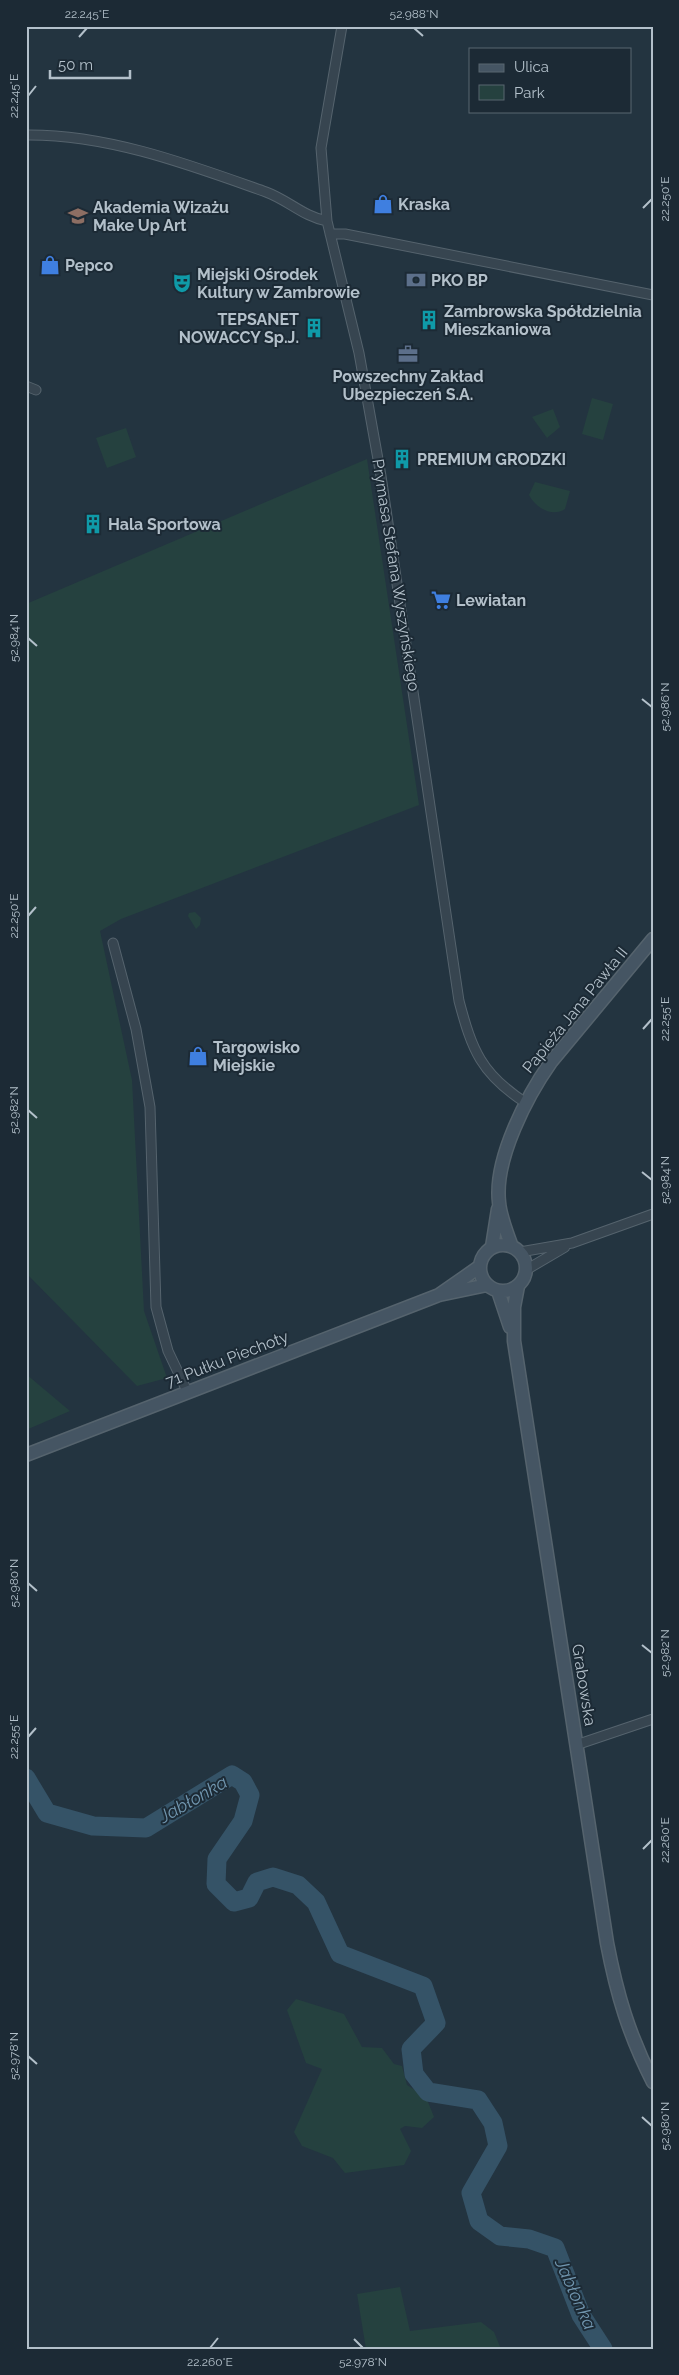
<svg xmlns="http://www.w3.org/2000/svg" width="679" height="2375" font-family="Raleway,sans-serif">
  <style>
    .green { fill: #25413f }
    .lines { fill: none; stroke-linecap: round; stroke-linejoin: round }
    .river { stroke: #355367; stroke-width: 19 }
    .street-casing { stroke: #55636d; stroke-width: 11 }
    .secondary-casing { stroke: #55636d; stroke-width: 15 }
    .street { stroke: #374550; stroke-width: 9 }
    .secondary { stroke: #455563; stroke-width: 12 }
    .ticks { fill: none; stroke: #b3c0ca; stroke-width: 2 }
    .labels { text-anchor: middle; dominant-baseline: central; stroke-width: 4; stroke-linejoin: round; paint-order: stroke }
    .poi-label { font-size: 16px; font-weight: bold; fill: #b3c0ca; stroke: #1c2a35; text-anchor: start }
    .street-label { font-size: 16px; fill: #b3c0ca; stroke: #1c2a35 }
    .water-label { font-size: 18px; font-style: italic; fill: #7196af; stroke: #1c2a35 }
    .neatline { fill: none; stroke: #b3c0ca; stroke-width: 2 }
    .ticks-label { font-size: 12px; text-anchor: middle; fill: #b3c0ca }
  </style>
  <rect width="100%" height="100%" fill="#233440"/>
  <!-- green -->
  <path class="green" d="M592,398L613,404L603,440L582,434Z
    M553,409L560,427L547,438L532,417Z
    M126,428L136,457L107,468L96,438Z
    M367,459L419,805L121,919L100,931L132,1080L144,1311L167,1378L137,1386L26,1273V604Z
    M535,482L570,491L565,509C552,518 535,507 529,495Z
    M195,912L201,918L200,925L196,929L188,916L189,913Z
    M26,1374L70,1411L26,1430Z
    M296,1999L344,2014L362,2047L382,2048L394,2064L402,2066L407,2085L426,2097L434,2117L422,2128L405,2126L400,2129L411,2151L404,2165L345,2173L333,2158L302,2146L294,2132L322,2069L306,2063L287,2010Z
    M400,2287L410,2331L481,2322L494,2332L501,2349H366L357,2294Z"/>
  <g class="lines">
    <!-- river -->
    <path class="river" d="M26,1778L47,1813L93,1826L146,1828L232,1775L243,1782L250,1795L243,1821L217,1859L216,1884L234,1902L249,1898L257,1882L273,1877L298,1885L316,1902L340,1954L423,1986L436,2023L411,2049L414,2074L428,2092L478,2100L493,2123L498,2146L471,2193L479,2221L500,2236L529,2239L555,2248L581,2315L603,2349"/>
    <defs>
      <path id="street" d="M342,26L321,148L327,221L359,353L381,476L459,1001C472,1050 481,1074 526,1103
        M26,135C108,134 190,165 266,192C288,200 304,217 327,221
        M330,234H345L653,295
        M26,386L36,390
        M113,943L136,1029L150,1107L156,1307L168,1351L187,1391
        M520,1252L572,1243L653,1214
        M526,1270L565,1247
        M576,1745L653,1719"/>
      <path id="secondary" d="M480 1268a23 23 0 1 1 46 0a23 23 0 1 1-46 0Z
        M492,1247L498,1209
        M512,1247C507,1233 500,1216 499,1202C494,1159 527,1096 551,1062L653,939
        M518,1286L514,1307V1341L607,1943C617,1995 629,2035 653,2082
        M498,1291L510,1327
        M439,1295L479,1267
        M26,1455L439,1295L487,1285"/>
    </defs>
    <!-- street casing -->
    <use href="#street" class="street-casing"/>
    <!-- secondary casing -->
    <use href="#secondary" class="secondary-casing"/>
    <!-- street -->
    <use href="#street" class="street"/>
    <!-- secondary -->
    <use href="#secondary" class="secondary"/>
  </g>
  <!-- ticks -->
  <path class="ticks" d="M414,28L423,36M79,37L87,28M28,96L36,86M643,208L652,199M28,638L37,646M642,699L652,707M28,916L36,907M643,1029L652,1019M28,1110L37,1118M642,1172L652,1180M28,1583L37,1591M642,1645L652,1653M28,1737L36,1728M643,1849L652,1840M28,2056L37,2064M642,2117L652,2126M354,2339L363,2348M210,2348L218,2338"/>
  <!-- icons -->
  <defs>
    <symbol id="shop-bare" viewBox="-9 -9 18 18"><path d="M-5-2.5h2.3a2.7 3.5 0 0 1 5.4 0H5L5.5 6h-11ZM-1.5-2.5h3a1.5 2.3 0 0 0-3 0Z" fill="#3f7fe0" stroke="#1c2a35" stroke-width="2.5" paint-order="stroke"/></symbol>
    <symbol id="university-bare" viewBox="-9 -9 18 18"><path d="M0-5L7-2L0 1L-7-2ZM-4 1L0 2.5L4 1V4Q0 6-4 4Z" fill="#8d6e63" stroke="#1c2a35" stroke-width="2.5" paint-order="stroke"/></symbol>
    <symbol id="bank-bare" viewBox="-9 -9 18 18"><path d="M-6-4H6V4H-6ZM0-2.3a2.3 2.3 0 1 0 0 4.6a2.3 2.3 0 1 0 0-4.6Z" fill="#5c6f8a" stroke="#1c2a35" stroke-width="2.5" paint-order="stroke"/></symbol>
    <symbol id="theatre-bare" viewBox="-9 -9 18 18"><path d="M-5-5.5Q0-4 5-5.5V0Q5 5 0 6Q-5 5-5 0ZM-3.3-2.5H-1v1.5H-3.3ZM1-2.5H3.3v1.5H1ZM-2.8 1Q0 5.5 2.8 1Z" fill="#0f9aa8" stroke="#1c2a35" stroke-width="2.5" paint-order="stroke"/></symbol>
    <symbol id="building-bare" viewBox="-9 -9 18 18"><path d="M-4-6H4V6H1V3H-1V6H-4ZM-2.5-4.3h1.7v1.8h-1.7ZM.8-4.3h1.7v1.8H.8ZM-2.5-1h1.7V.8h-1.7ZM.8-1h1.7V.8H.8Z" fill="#0f9aa8" stroke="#1c2a35" stroke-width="2.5" paint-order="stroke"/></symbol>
    <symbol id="office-bare" viewBox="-9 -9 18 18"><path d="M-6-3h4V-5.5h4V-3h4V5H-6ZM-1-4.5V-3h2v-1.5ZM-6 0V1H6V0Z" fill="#5c6f8a" stroke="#1c2a35" stroke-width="2.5" paint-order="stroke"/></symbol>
    <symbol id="supermarket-bare" viewBox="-9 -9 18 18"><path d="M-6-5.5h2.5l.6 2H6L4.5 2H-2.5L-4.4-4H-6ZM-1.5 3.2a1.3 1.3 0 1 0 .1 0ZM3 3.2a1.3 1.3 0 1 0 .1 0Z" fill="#3f7fe0" stroke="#1c2a35" stroke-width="2.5" paint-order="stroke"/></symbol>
  </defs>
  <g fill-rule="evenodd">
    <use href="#shop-bare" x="369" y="190" width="28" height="28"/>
    <use href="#university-bare" x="64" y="202" width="28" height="28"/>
    <use href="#shop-bare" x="36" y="251" width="28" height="28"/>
    <use href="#bank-bare" x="402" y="266" width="28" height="28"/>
    <use href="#theatre-bare" x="168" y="269" width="28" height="28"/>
    <use href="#building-bare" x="415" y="306" width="28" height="28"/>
    <use href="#building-bare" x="300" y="314" width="28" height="28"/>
    <use href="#office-bare" x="394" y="340" width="28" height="28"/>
    <use href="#building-bare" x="388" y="445" width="28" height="28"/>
    <use href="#building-bare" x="79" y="510" width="28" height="28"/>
    <use href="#supermarket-bare" x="427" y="586" width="28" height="28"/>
    <use href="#shop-bare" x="184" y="1042" width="28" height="28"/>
  </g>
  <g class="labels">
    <!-- poi labels -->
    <g class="poi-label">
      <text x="398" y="204">Kraska</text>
      <text x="93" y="207">Akademia Wizażu<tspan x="93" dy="18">Make Up Art</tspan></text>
      <text x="65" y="265">Pepco</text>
      <text x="197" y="274">Miejski Ośrodek<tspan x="197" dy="18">Kultury w Zambrowie</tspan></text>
      <text x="431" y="280">PKO BP</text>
      <text x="444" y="311">Zambrowska Spółdzielnia<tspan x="444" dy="18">Mieszkaniowa</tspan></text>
      <text x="299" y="319" text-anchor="end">TEPSANET<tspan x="299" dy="18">NOWACCY Sp.J.</tspan></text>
      <text x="408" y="376" text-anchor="middle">Powszechny Zakład<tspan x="408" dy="18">Ubezpieczeń S.A.</tspan></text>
      <text x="417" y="459">PREMIUM GRODZKI</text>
      <text x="108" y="524">Hala Sportowa</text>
      <text x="456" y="600">Lewiatan</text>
      <text x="213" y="1047">Targowisko<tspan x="213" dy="18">Miejskie</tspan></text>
    </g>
    <!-- street labels -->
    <g class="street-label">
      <text transform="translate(396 575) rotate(81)">Prymasa Stefana Wyszyńskiego</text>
      <text transform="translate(575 1010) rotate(-51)">Papieża Jana Pawła II</text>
      <text transform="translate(227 1359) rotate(-21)">71 Pułku Piechoty</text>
      <text transform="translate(584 1685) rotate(81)">Grabowska</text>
    </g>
    <!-- water labels -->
    <g class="water-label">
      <text transform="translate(193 1799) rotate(-30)">Jabłonka</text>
      <text transform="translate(576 2294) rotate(66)">Jabłonka</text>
    </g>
  </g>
  <!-- border -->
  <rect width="679" height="2375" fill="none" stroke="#1c2a35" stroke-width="55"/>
  <!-- legend -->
  <rect x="469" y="48" width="162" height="65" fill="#1c2a35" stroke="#586671"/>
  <rect x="479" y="64" width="25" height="8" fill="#455563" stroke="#586671"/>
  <text x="514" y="72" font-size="15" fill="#b3c0ca">Ulica</text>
  <rect x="479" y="85" width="25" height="15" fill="#25413f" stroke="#586671"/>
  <text x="514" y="98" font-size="15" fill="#b3c0ca">Park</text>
  <!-- scale -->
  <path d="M50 70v8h80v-8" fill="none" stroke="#b3c0ca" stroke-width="2.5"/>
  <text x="58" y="70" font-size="15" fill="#b3c0ca" stroke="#1c2a35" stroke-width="4" paint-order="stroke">50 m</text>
  <rect x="28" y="28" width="624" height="2320" class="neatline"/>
  <g class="ticks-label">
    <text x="87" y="18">22.245°E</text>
    <text x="414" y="18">52.988°N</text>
    <text transform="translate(14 96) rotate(-90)" y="4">22.245°E</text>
    <text transform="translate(665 199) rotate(-90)" y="4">22.250°E</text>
    <text transform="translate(14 638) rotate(-90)" y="4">52.984°N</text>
    <text transform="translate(665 707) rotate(-90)" y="4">52.986°N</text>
    <text transform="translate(14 916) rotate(-90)" y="4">22.250°E</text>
    <text transform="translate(665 1019) rotate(-90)" y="4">22.255°E</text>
    <text transform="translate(14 1110) rotate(-90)" y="4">52.982°N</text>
    <text transform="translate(665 1180) rotate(-90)" y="4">52.984°N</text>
    <text transform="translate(14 1583) rotate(-90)" y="4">52.980°N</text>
    <text transform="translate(665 1653) rotate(-90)" y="4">52.982°N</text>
    <text transform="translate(14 1737) rotate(-90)" y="4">22.255°E</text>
    <text transform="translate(665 1840) rotate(-90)" y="4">22.260°E</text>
    <text transform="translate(14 2056) rotate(-90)" y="4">52.978°N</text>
    <text transform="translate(665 2126) rotate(-90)" y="4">52.980°N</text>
    <text x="210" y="2366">22.260°E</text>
    <text x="363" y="2366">52.978°N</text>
  </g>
</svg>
